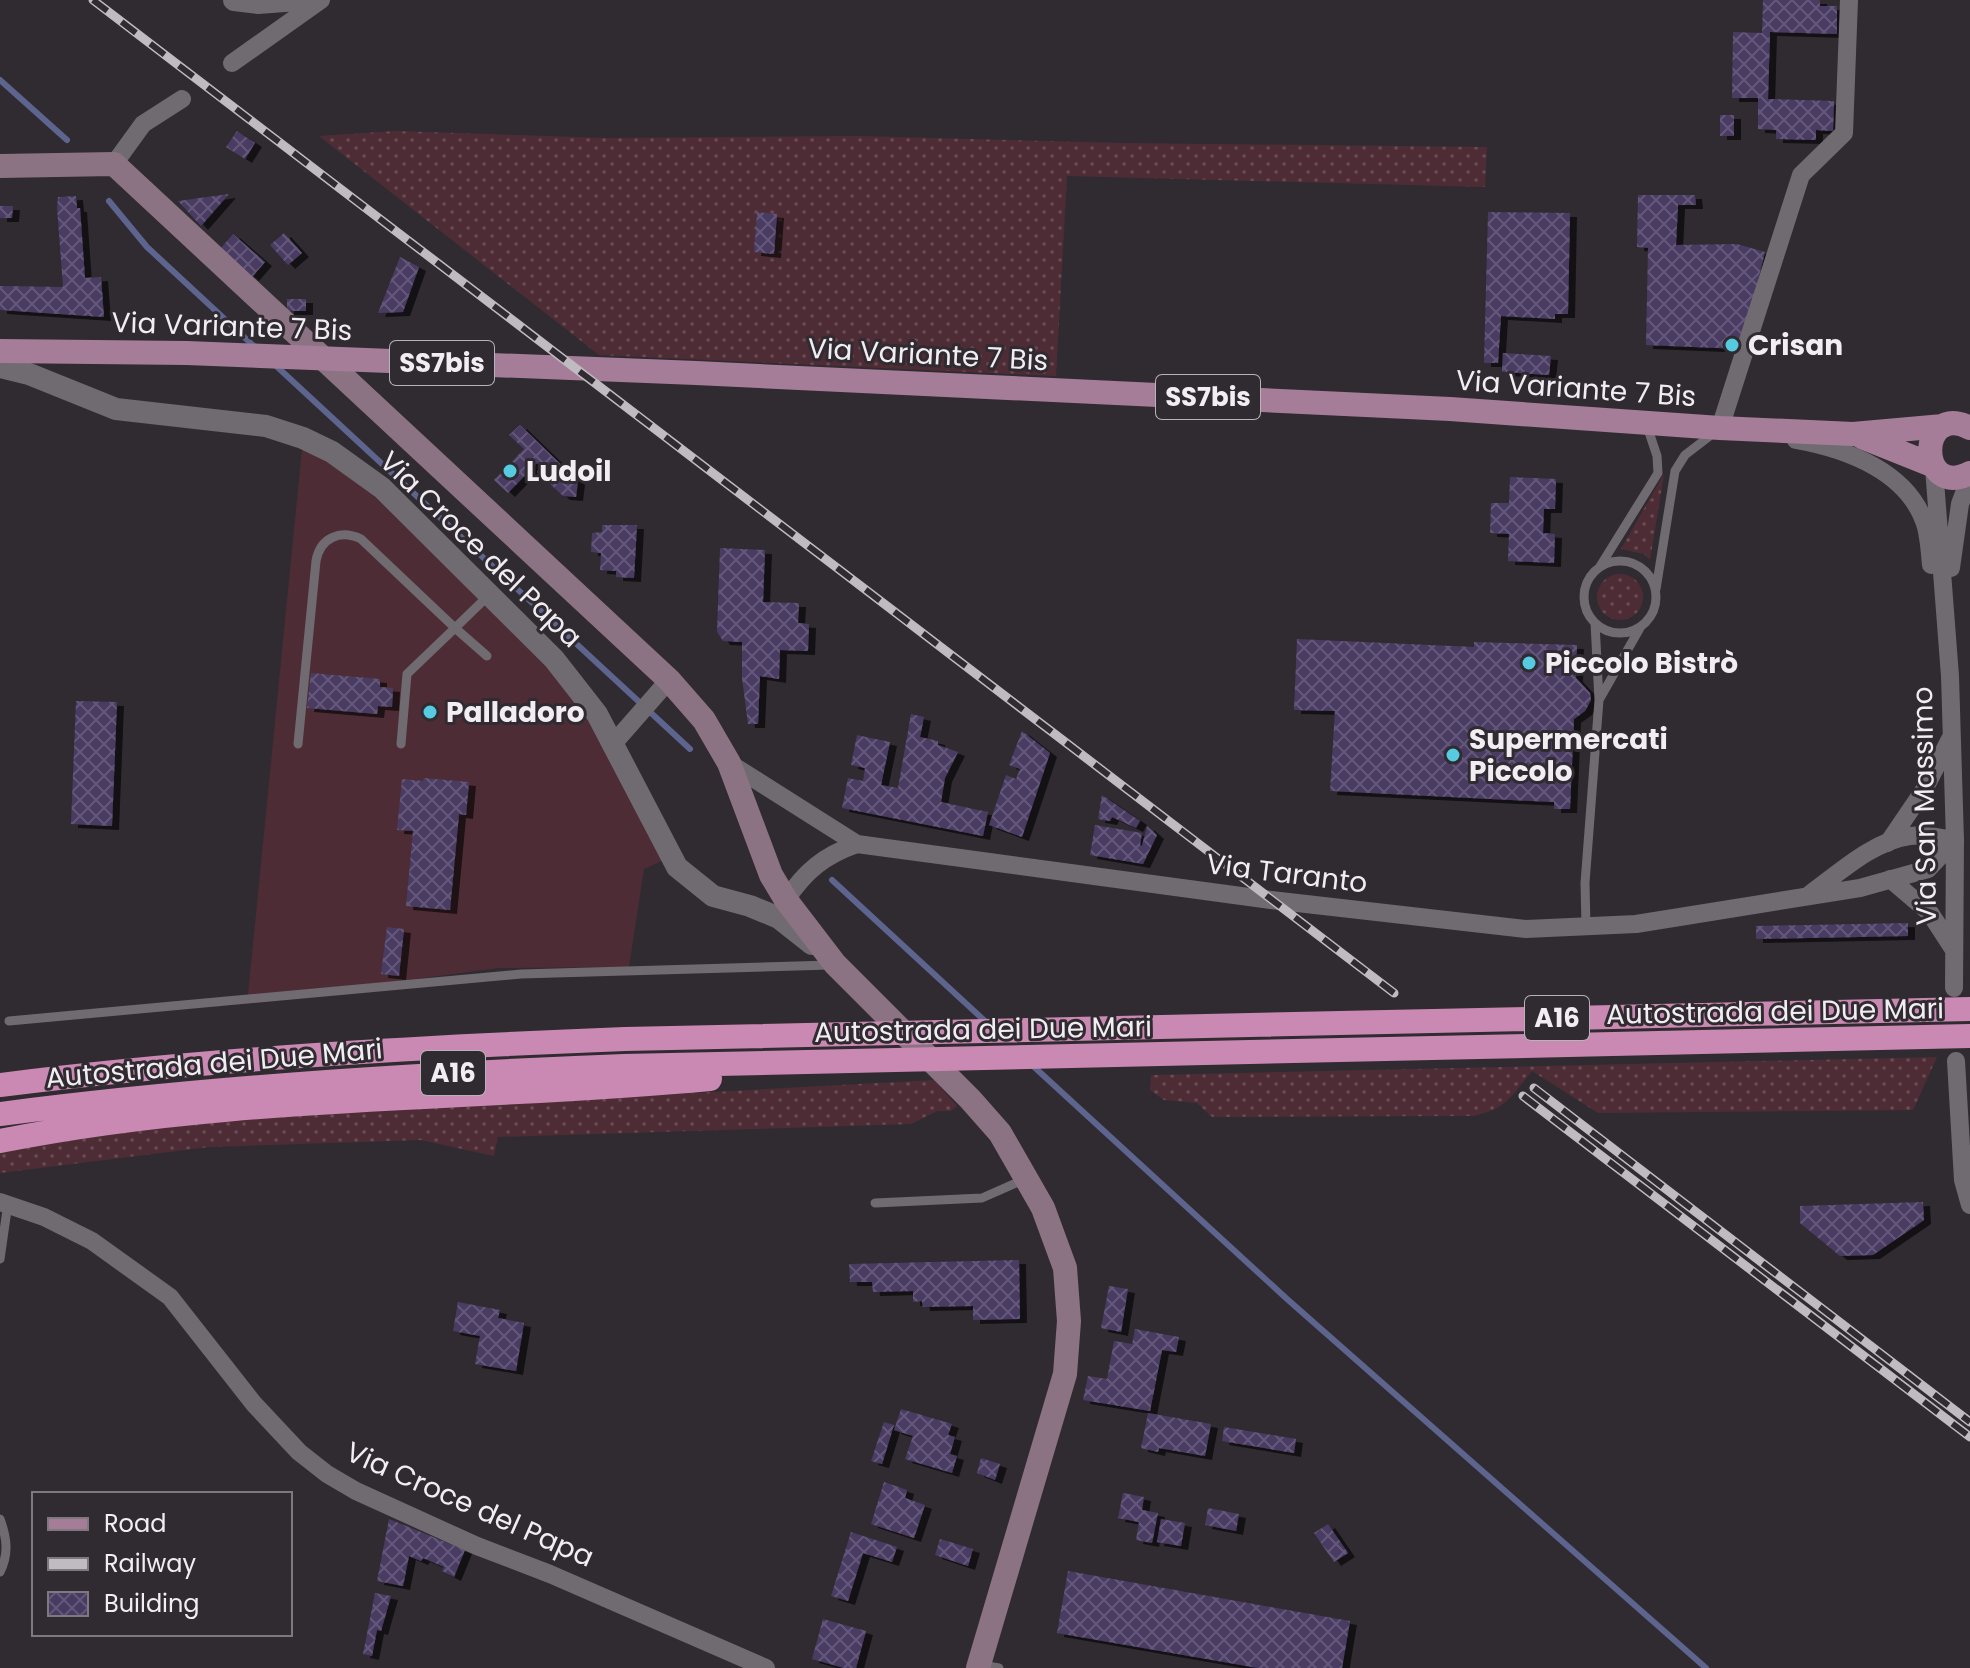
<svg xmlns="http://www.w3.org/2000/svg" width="1970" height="1668" viewBox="0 0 1970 1668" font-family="Poppins,sans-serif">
  <defs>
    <pattern id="grass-dots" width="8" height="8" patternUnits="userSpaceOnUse" patternTransform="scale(2)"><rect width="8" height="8" fill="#4e2c35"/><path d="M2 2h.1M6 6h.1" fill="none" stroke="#684b53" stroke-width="1.8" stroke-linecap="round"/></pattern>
    <pattern id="building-cross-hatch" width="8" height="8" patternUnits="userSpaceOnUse" patternTransform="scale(2)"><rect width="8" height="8" fill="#483b62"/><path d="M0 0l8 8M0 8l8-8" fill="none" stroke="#635879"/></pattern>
    <filter id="shadow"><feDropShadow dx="7" dy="4" stdDeviation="0" flood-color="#0009"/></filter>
  </defs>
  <rect width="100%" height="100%" fill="#302b31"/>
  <path fill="url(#grass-dots)" d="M395,131L606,138L858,136L1122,143L1487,147L1485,187L1067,176L1056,376L599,355L319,136Z
    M1664,474L1650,560L1644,554L1621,549Z
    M1597 597a23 23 0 1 1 46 0a23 23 0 1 1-46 0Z
    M1937,1057L1913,1110L1598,1113L1532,1071C1511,1096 1508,1108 1474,1116L1212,1117L1197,1103L1164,1100L1150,1090L1151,1075Z
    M934,1080L957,1106L951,1111H937L911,1124L498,1137L494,1156L421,1140L209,1147L0,1173V1151L124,1130L271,1116Z"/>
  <path fill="#4e2c35" d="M302,449L323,458L371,493L566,683L598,735L662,861L644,869L629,967L498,968L401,981L248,995Z"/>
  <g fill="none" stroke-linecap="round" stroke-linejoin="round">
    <path stroke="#5d648e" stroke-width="6" d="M0,80L67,140
      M109,201L147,247L256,348
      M273,363L690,749
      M832,880L986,1022
      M1032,1065L1287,1299L1706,1668"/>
  </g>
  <path fill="url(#building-cross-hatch)" filter="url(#shadow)" d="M1763,0H1820V6H1837V34L1770,32L1768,99L1834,101L1833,131L1816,130V140L1776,139V130L1758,129V98H1732L1733,32L1762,33Z
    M1720,115H1734V136H1720Z
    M237,131L255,143L245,159L226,147Z
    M229,194L201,226L178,201Z
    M1638,195H1695L1696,205H1678L1676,245L1737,244L1765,252L1741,349L1646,345L1648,248L1637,247Z
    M76,196L77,208H80L85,278L101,277L104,317L0,310V286L63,287L57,207L58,197Z
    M0,206H13L12,218H0Z
    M757,212L777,214L774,254L754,252Z
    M1488,212L1570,213L1568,314H1555V319L1501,316L1498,363H1484Z
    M284,233L302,253L288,265L270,245Z
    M233,234L265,262L252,277L220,249Z
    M400,257L419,267L403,312L378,313Z
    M287,299H306V311H287Z
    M1503,353L1551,356L1549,375L1502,372Z
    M520,425L578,481L576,497L563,496L537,472L541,467L537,463L508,493L494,480L524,449L509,435Z
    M1510,477L1556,479L1555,509H1544L1543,533L1555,534L1554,563L1508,561L1509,534L1490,533L1491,503H1509Z
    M602,525H637L634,578L616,577V571L600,570L601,553L591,552L592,533L602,532Z
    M720,548L765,550L763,602L799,603L798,623L809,624L808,651L780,650L779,679L760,676L758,724H748L742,678V642L723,641L717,632Z
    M1297,639L1474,647V642L1577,645L1576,678L1590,693L1591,700L1585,711L1574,719L1570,809H1554V802L1330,791L1335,711L1294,710Z
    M311,673L380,679V687L393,688L392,707L378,706L377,714L307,708Z
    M76,701L117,702L112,826L71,824Z
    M911,714L924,717L920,737L938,741V745L958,752L945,778L941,802L988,812L983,836L842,808L848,778L863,781L865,768L851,765L857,735L890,742L881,785L898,788Z
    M1022,731L1050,753L1022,837L989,825L1006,775L1016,779L1020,769L1009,765Z
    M424,778L469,782L466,815L459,814L450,910L406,906L413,831L397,830L402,779L423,781Z
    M1102,795L1140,821L1136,828L1112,817L1110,821L1098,819Z
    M1095,825L1142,833L1140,845L1142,846L1147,826L1157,835L1143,864L1090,855Z
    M1908,923V936L1756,939V926Z
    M387,927L404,929L399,976L381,974Z
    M1923,1202L1924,1220L1873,1255L1840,1256L1800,1223V1206Z
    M1019,1260L1020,1319L973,1320V1306L923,1307L922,1301L913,1302V1291L873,1292L872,1282H850L849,1264Z
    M1109,1286L1128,1289L1121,1332L1101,1328Z
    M458,1302L500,1310L498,1318L524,1323L516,1371L475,1364L480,1336L453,1331Z
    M1135,1329L1179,1337L1176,1352L1162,1350L1150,1411L1083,1400L1088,1376L1107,1379L1114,1341L1132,1344Z
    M901,1409L952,1424L948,1435L955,1437L950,1454L957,1456L952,1473L905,1459L913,1436L894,1430Z
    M1148,1413L1211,1424L1205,1456L1159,1448L1158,1452L1141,1448Z
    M884,1422L894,1425L882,1464L871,1461Z
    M1224,1427L1296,1439L1294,1453L1222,1441Z
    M981,1458L1000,1464L995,1480L977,1473Z
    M884,1482L907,1490L905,1498L925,1505L914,1538L871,1524Z
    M1123,1493L1144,1497L1142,1510L1158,1513L1152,1543L1136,1540L1139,1522L1118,1518Z
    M1208,1508L1239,1514L1236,1531L1205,1525Z
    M389,1519L465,1550L454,1577L442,1571L444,1567L423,1558L421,1561L409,1556L403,1586L377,1581Z
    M1161,1519L1185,1523L1181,1546L1157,1542Z
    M1328,1524L1348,1553L1334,1562L1314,1533Z
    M851,1532L897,1547L892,1562L863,1553L848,1601L831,1596Z
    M940,1539L973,1549L968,1566L935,1555Z
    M1068,1571L1350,1621L1342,1668H1258L1057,1633Z
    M375,1593L391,1596L381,1631L377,1630L372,1656L363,1654Z
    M823,1619L866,1631L856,1668H844L812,1659Z"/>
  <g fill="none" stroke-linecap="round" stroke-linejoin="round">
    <path stroke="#706a71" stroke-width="9" d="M1584 597a36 36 0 1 1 72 0a36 36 0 1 1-72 0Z
      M1599,568L1658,473L1657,456L1647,426
      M1656,589L1675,471L1685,455L1715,432
      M1595,623L1599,700L1640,628
      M298,744L316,561C320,538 340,529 361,539L455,628L489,595
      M401,744L407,674L455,628L487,656
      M1586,926L1585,883L1599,700
      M9,1021L521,974L831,965
      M875,1203L982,1198L1025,1179
      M0,1259L8,1203
      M0,1519C7,1538 9,1554 0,1572
      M982,1665L999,1668"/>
    <path stroke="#706a71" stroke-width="18" d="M232,63L321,0
      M114,164L143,124L182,99
      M1720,428L1801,175L1844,133L1849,0
      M1796,440C1847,449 1910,472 1926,527C1929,539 1930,553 1931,565
      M1934,468L1950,676L1955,840L1954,988
      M1951,568L1960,504L1970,477
      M613,744L669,680
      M729,763L857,844
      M1888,843L1924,790L1950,739
      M1890,879L1930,913L1954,950
      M1810,894C1839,873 1873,841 1910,836C1924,834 1940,838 1955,840
      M786,900C805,871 825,855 857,844L1271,900L1526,929L1636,924L1860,888L1928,869L1955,840
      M1956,1061L1963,1180L1970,1205
      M0,1202L44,1217L92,1241L170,1297L254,1404L299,1452L327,1474L356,1491L477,1546L550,1574L766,1668"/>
    <path stroke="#706a71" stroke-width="22" d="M234,0L258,3L298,0
      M0,367L29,374L116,409L266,426L303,438L332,452L382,488L554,659L597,714L677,867L713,896L750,906L779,918L812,944"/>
    <path stroke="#8b7384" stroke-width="24" d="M0,166L114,164L669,680L704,720L729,763L771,875L786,900L835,964L970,1099L1000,1133L1043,1208L1065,1268L1069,1321L1065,1374L978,1668"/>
    <path stroke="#a67d98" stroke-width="24" d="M0,351L187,353L696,373L1450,409L1720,428L1853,434L1943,426
      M1970,428C1917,401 1917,500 1970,473
      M1862,437L1932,465"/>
    <path stroke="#ca89b2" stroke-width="24" d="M0,1085C208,1059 416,1047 625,1039L1970,1009
      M0,1114C207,1087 415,1074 624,1066L1970,1036
      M0,1141C234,1094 474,1101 710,1079"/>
    <defs>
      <path id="rail" d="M93,0L1394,993
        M1534,1088L1970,1422
        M1523,1096L1970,1437"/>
    </defs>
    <use href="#rail" stroke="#bfbbc0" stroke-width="9"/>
    <use href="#rail" stroke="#302b31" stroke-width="6" stroke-dasharray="18" stroke-linecap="butt"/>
  </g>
  <g fill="#55cae0" stroke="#302b31" stroke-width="3">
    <circle cx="1732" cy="345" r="8"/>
    <circle cx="510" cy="471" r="8"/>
    <circle cx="1529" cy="663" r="8"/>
    <circle cx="430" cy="712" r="8"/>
    <circle cx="1453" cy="755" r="8"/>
  </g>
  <g text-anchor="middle" stroke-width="6" stroke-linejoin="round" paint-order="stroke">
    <g fill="#302b31" stroke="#b7b3b8" stroke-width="2">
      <rect x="390" y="341" width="104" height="44" rx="6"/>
      <rect x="1156" y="375" width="104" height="44" rx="6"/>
      <rect x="1525" y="996" width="64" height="44" rx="6"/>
      <rect x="421" y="1051" width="64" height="44" rx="6"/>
    </g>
    <g font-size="26" font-weight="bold" fill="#f1edf2">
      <text x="442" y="372">SS7bis</text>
      <text x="1208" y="406">SS7bis</text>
      <text x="1557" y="1027">A16</text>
      <text x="453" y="1082">A16</text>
    </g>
    <g font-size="28" fill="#f1edf2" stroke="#302b31">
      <text transform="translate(232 326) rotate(2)" y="10">Via Variante 7 Bis</text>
      <text transform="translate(928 354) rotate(3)" y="10">Via Variante 7 Bis</text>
      <text transform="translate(1576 388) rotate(4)" y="10">Via Variante 7 Bis</text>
      <text transform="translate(481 549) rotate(44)" y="10">Via Croce del Papa</text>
      <text transform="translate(1924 806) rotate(-91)" y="10">Via San Massimo</text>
      <text transform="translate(1287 873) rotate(7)" y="10">Via Taranto</text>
      <text transform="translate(1775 1011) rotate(-1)" y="10">Autostrada dei Due Mari</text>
      <text transform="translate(983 1029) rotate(-1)" y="10">Autostrada dei Due Mari</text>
      <text transform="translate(214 1063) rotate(-5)" y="10">Autostrada dei Due Mari</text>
      <text transform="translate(470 1504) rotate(24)" y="10">Via Croce del Papa</text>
    </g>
    <g font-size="28" font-weight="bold" fill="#f1edf2" stroke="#302b31" text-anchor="start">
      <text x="1748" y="355">Crisan</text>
      <text x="526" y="481">Ludoil</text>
      <text x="1545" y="673">Piccolo Bistrò</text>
      <text x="446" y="722">Palladoro</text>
      <text x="1469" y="749">Supermercati<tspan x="1469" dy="32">Piccolo</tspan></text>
    </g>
  </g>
  <rect x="32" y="1492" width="260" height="144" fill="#302b31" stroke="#7d797e" stroke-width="2"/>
  <rect x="48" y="1518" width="40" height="12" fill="#a67d98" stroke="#7d797e" stroke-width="2"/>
  <text x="104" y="1532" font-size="24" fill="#f1edf2">Road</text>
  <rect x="48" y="1558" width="40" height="12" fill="#bfbbc0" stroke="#7d797e" stroke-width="2"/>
  <text x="104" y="1572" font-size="24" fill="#f1edf2">Railway</text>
  <rect x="48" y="1592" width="40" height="24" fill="url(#building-cross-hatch)" stroke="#7d797e" stroke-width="2"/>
  <text x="104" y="1612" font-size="24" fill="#f1edf2">Building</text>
</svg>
